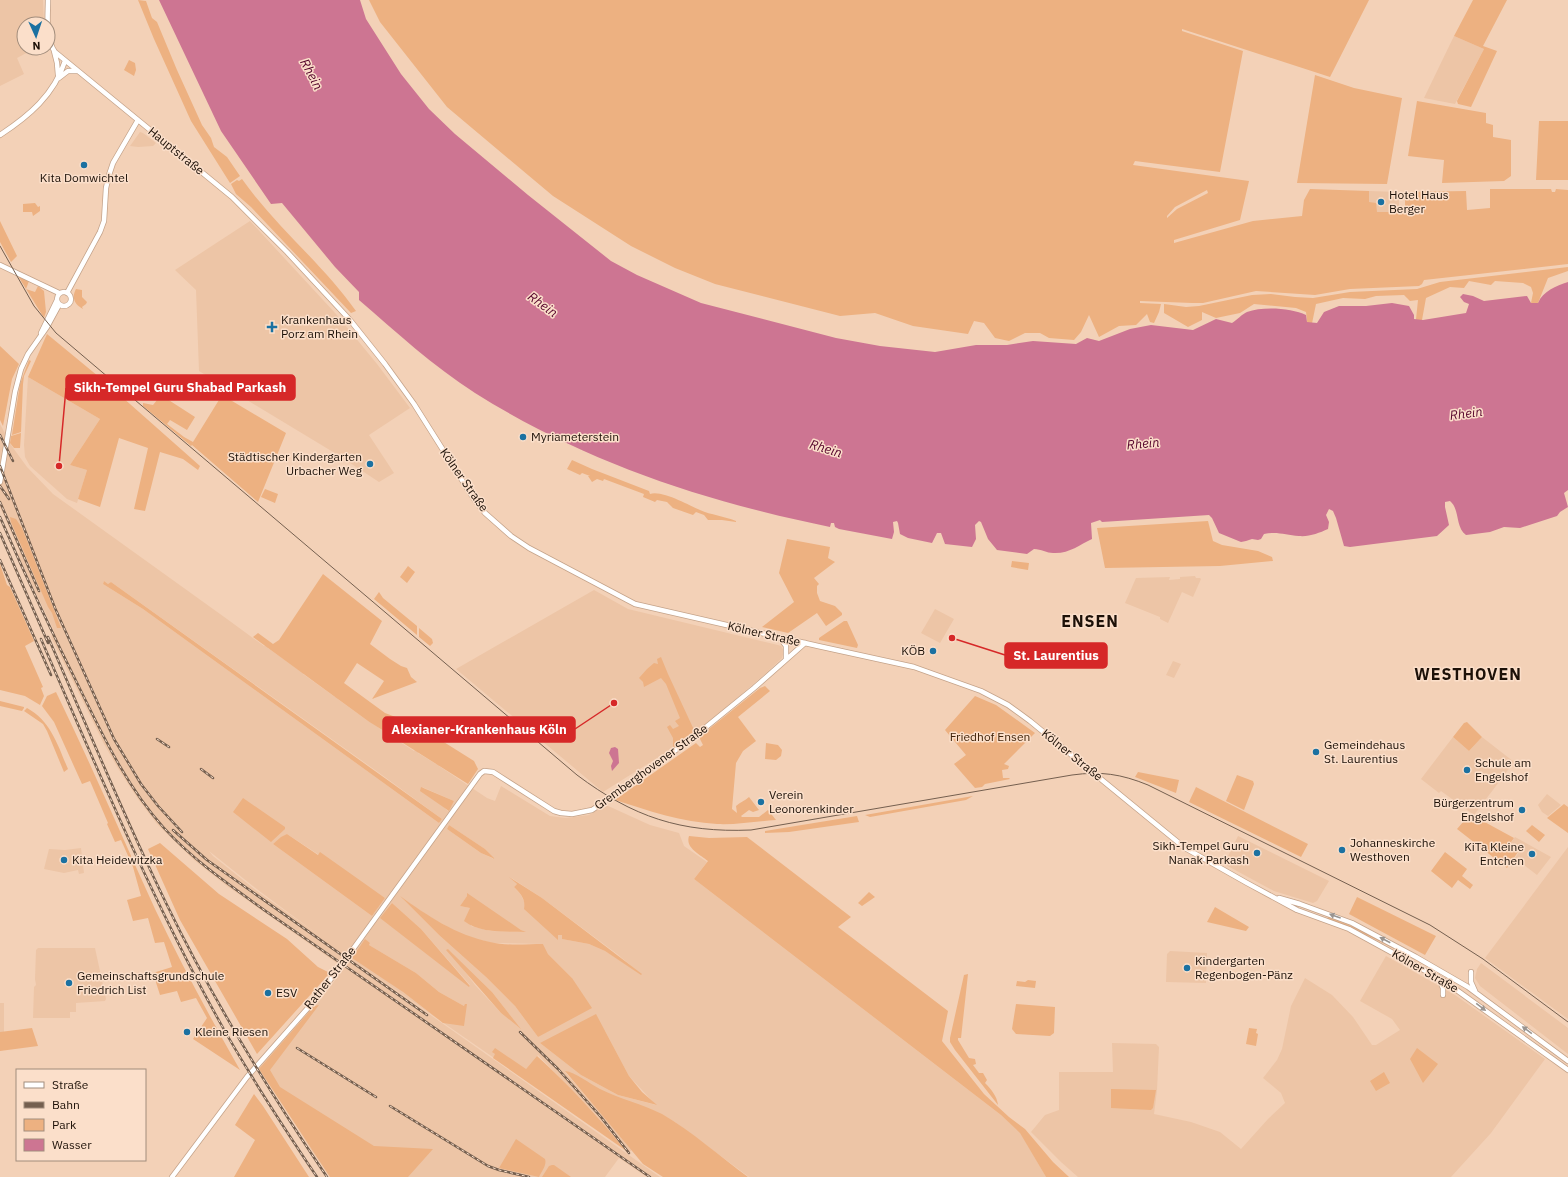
<svg xmlns="http://www.w3.org/2000/svg" width="1568" height="1177" viewBox="0 0 1568 1177" font-family="'IBM Plex Sans',sans-serif">
  <rect width="100%" height="100%" fill="#f3d1b7"/>
  <path fill="#edc5a6" fill-rule="evenodd" d="M0,0H43L44,24H24V48H47L48,50L30,51L17,58L24,74L0,86Z
    M1454,36L1484,49L1455,104L1424,98Z
    M140,132L143,133L156,143L153,146L138,147L130,146Z
    M1369,191L1399,192V212H1376L1369,203Z
    M250,221L336,314L377,364L410,408L369,435L394,473L379,482L338,455L199,371L196,290L175,270Z
    M28,377L100,419L70,465L87,470L77,503L67,499L30,466L25,457L24,445Z
    M0,424L11,445L27,467L53,494L227,619L264,646L266,645L269,647L268,648L300,671L301,670L304,673L303,674L335,697L336,696L339,700L368,721L372,722V723L393,738L394,737L397,739V740L414,751L415,750L418,752V753L436,764L437,763L440,765L439,766L487,798L495,801L501,786L550,816L566,818L589,815L606,805L650,825L679,833L684,846L707,862L694,879L1001,1115L1020,1132L1046,1177H749L675,1122L655,1111L606,1095L565,1072L632,1150L627,1153L597,1116L538,1055L520,1076L347,956L660,1177H647L619,1158L605,1177H330L310,1148L264,1071L258,1068L322,998L344,968L227,886L194,860L157,824L138,799L119,770L104,744L51,637L54,631L18,555L20,552L0,507ZM104,581L108,584L111,582L382,775L442,819L439,823L143,609L103,584ZM422,787L454,801L449,810L448,811ZM449,825L485,849L494,859L481,853L447,829ZM287,834L385,898L372,916L273,844ZM209,851L258,890L320,936L257,891L213,856ZM510,877L542,898L617,954L641,974L605,951L589,944L562,939V935H558V939L525,904L521,895L514,887L517,884ZM467,896L521,930L525,932L490,931L471,926L470,908L460,906ZM402,898L430,917L462,935L492,943L543,944L548,954L572,978L538,1037L515,1006L486,977L439,935ZM392,903L421,929L470,985V987L381,918ZM365,940L370,943L369,945L416,973L439,992L464,1006L443,1023L403,992ZM448,949L492,992L520,1028L501,1013L475,985ZM605,1031L629,1076L656,1105L618,1095L581,1075L540,1043Z
    M1195,576L1196,578H1200L1201,579L1193,597L1182,592L1168,623L1160,619V617L1125,603L1136,578L1170,577L1169,580L1180,579V577Z
    M594,590L628,609L778,645L781,646L784,651L782,658L765,674L697,733L603,792L456,669Z
    M935,609L954,619L940,643L921,633Z
    M1173,661L1181,664L1174,678L1166,675Z
    M1453,737L1469,751L1482,737L1514,762L1474,815L1441,791L1439,793L1421,779Z
    M1547,794L1561,805L1548,816L1542,812L1538,805Z
    M1238,836L1329,881L1317,901L1313,903L1274,891L1224,864Z
    M1515,837L1551,857L1537,875L1515,858L1519,852L1510,844Z
    M1568,847V1019L1485,958Z
    M81,848L84,873L79,874L78,870L64,873L44,869L49,849L65,850Z
    M38,948H95L106,999L105,1001L76,1003V1012H70V1018H33L34,987L36,985L35,979L36,950Z
    M1170,951L1207,953L1206,983L1166,982L1167,954Z
    M1386,956L1455,995L1545,1059L1491,1133L1451,1177H1078L1061,1162L1031,1132L1045,1115L1059,1110V1072H1113L1112,1043L1156,1044L1159,1047L1157,1090L1154,1114L1191,1122L1220,1132L1241,1149L1268,1119L1285,1103L1281,1093L1263,1078L1277,1060L1282,1049L1291,1006L1305,978L1332,995L1353,1017L1372,1045H1376L1400,1030L1392,1019L1360,1001Z
    M1481,963L1568,1028V1054L1480,986L1475,978L1477,969Z
    M0,1003H4V1032H0Z"/>
  <path fill="#edb181" fill-rule="evenodd" d="M138,0L146,1L152,18L157,22L177,70L202,125L211,138L214,147L227,157L240,176L230,183L191,121L154,39Z
    M369,0H1369L1330,77L1182,29V31L1243,51L1220,172L1135,161L1133,165L1249,181L1240,220L1174,240V243L1253,221L1302,216L1304,200L1310,189L1369,191V202L1376,203L1377,212H1405V192L1466,191L1467,210L1490,208V189H1551L1552,192H1555L1556,189L1568,190V264L1424,280L1422,284L1419,286L1350,289L1315,295L1256,291L1203,303H1192L1140,301V303L1161,304L1159,312L1154,323L1150,322L1147,314L1136,325L1119,326L1099,337L1089,315L1081,332L1074,340L1049,338L1040,333H1025L1009,341L995,338L984,323L974,321L968,334L913,326L875,313L840,316L715,284L675,268L631,246L553,196L447,107L380,22ZM1207,190L1208,193L1177,209L1167,218V216L1175,207Z
    M1473,0H1507L1483,46L1497,51L1471,107L1458,104L1457,101L1484,49L1454,36Z
    M129,60L135,63L136,70L134,76L124,70Z
    M1315,75L1354,88L1402,98L1387,184L1297,183Z
    M1417,101L1486,113V123L1493,125V137L1511,140V176L1504,181L1442,183L1444,160L1408,156Z
    M1539,121H1568V180H1536Z
    M242,179C276,227 322,263 356,311L351,313L251,207L236,194L231,184L237,180L239,181Z
    M35,203L38,207L40,206V211L33,216L32,212H23V204Z
    M0,221L17,256L11,262L0,242Z
    M1568,267V271L1548,278L1538,303L1535,320L1531,303L1533,293L1531,287L1523,283L1495,281L1491,285L1469,281L1464,288L1450,287L1426,298L1422,320L1415,329L1418,300L1410,301L1404,295L1376,296L1365,299L1343,298L1316,304L1309,338L1306,312L1296,308L1254,304L1240,313L1216,318L1202,312V320L1188,327L1164,313V304L1186,307L1199,306L1252,295L1271,294L1295,297L1313,298L1350,292L1417,289L1440,282Z
    M18,276L29,281L26,289L35,292L38,286L44,291L46,312L44,318Z
    M76,289L82,290V297L87,302L86,304L82,307L83,309C75,305 71,298 76,289Z
    M47,334L104,381L200,466L198,470L183,459L160,452L145,511L134,509L148,448L119,438L100,507L78,499L87,470L70,465L100,419L28,377Z
    M0,346L19,364L12,379L3,426L0,420Z
    M29,360L31,361L24,376L23,384L21,432L12,435L20,384Z
    M169,385V388L164,397L195,417L187,430L170,420L167,424L184,437L193,442L222,395L286,433L258,502L192,445L191,446L143,406V403L153,405C159,398 162,391 169,385Z
    M21,433L20,448H14L10,443L11,436Z
    M572,460L592,469L649,491L650,494C662,490 688,505 700,510C711,515 724,516 736,521V522L722,520H708L704,515L696,512L693,515L673,508L667,502L657,500L655,502L643,497L644,494L604,479L603,481L597,479L592,482L588,476H590L582,473L580,475L567,469Z
    M265,489L278,494L275,503L261,497Z
    M10,517L16,519L22,528L61,628H57L52,613L48,607L11,522Z
    M1208,521L1213,541L1222,545L1258,551L1272,557L1273,561L1220,566L1105,568L1097,528Z
    M787,539L830,547L828,558L835,562L814,578L819,584L817,586V593L820,601L835,606L842,613V615L826,626L817,613L788,633L762,627L794,602L779,573Z
    M1012,561L1029,563L1028,570L1011,567Z
    M0,564L7,585L10,587L34,641L25,646L43,687L41,688L44,696L40,705L25,696L0,690Z
    M408,566L415,572L407,583L400,577Z
    M323,574L382,621L370,644L390,659L401,666L407,668L411,677L417,682L372,699L384,681L357,663L344,683L385,713L422,727L427,734L439,739L474,761L478,769L468,784L368,721L253,637L258,633L273,644L279,640Z
    M104,581L108,584L111,582L442,819L439,823L143,609L103,584Z
    M379,592L383,598L417,626V635L374,599Z
    M844,621H847L858,645L857,648L819,640V638Z
    M419,628L432,639L433,643L430,646L419,637Z
    M661,657L668,674L695,732L673,748V738L667,727L670,725L673,729L679,726L675,721L680,718L666,684L661,678L644,687L643,682L639,678L647,669L654,663L658,664L657,659Z
    M765,686L770,691L738,717L756,741L743,751L736,763L732,809L737,813L736,806C740,802 745,801 749,797L759,810L753,812L749,810L741,816L742,817H759L768,810L776,820C757,821 736,825 717,824C682,822 649,811 615,800L696,743L700,747L703,745L699,737L760,688Z
    M56,692C91,764 122,837 155,909C181,964 210,1017 240,1070L193,1039L207,1018L196,998L181,1002L177,991L160,995L153,973L172,967L164,942L155,943L148,918L133,921L127,900L141,896L133,867L121,840L115,842L107,824L108,823L90,781L82,784L54,722L42,706L47,696Z
    M975,696L996,705L1035,733L1004,764L1009,766L1008,769L1002,770L1003,778H1009L1010,779L985,784L982,787L975,788L954,764L966,755L945,730Z
    M0,701L24,707V708L22,711L0,706Z
    M27,708C51,721 58,746 68,769L64,772L47,731L43,724L24,711Z
    M1467,722L1482,737L1469,751L1453,737L1464,723Z
    M766,743L778,745L782,750L781,756L776,760L765,759Z
    M1138,772L1179,780L1176,793L1135,777Z
    M1237,775L1253,781L1254,784L1244,810L1226,801Z
    M421,787L454,801L449,811L420,791Z
    M1196,787L1308,844L1301,857L1189,802Z
    M973,796L966,800L870,817L865,815Z
    M243,798L285,827V829L271,842L233,812Z
    M1564,804L1568,807V833L1547,818Z
    M1470,814L1514,838L1509,845L1518,852L1507,868L1457,829Z
    M857,816L859,822L789,832L765,833V831Z
    M449,825L485,849L495,859L481,853L447,829Z
    M1532,825L1545,835L1539,842L1526,831Z
    M287,834L318,855L320,852L385,898L372,916L273,844L281,837Z
    M689,836L709,838L747,837L851,917L838,927L948,1011L942,1041L984,1094L1009,1117L1025,1129L1053,1162L1069,1177H1046L1020,1133L1001,1115L694,879L708,861C700,854 685,848 689,836Z
    M160,843L219,894L287,939L318,967L330,973L257,1054L180,920L148,849Z
    M1445,852L1467,869L1462,876L1473,885L1470,889L1458,880L1452,888L1431,871Z
    M509,877L542,898L642,974L641,975L605,951L589,944L562,939V935H558V940L524,909C526,899 520,893 514,887L517,884Z
    M869,892L875,897L862,906L858,903Z
    M467,893L521,930L526,932C506,931 481,934 464,921L470,908L460,906L467,896Z
    M400,896C428,916 456,935 490,942C506,946 527,944 543,944L548,954L572,978L592,1008L538,1037L515,1006L486,977L439,935Z
    M1357,897L1436,936L1425,955L1349,914Z
    M392,903L421,929L470,986L469,987L380,918Z
    M1215,907L1249,927L1246,931L1207,922Z
    M1328,917L1357,928L1448,978C1409,956 1369,934 1327,919Z
    M365,939L370,943L369,945L416,973L439,992L464,1006L465,1004H467L464,1026L443,1023L403,992L352,958Z
    M448,949L492,992L521,1029L501,1013L446,950Z
    M968,974L961,1038H958V1040L969,1058L975,1059L976,1064L973,1065L979,1073H983L987,1080L985,1083C991,1089 997,1096 998,1105L955,1050L950,1042V1038L964,975Z
    M1028,980L1036,981L1035,988L1016,986L1017,981L1025,982Z
    M1016,1004L1055,1007L1054,1033L1050,1036L1016,1034L1012,1029Z
    M319,1005L270,1070L280,1087L374,1146L433,1149L408,1177H330L259,1069L314,1006Z
    M596,1014L629,1076L642,1092L657,1105L618,1095L581,1075L540,1043Z
    M32,1028L38,1046L0,1051V1032Z
    M1249,1028L1257,1029L1256,1033L1258,1034L1256,1046L1246,1044Z
    M495,1048L526,1069L537,1056C569,1085 598,1116 625,1150L493,1058L495,1054L492,1052Z
    M1417,1048L1438,1064L1423,1083L1410,1059Z
    M565,1071C575,1072 590,1084 600,1089C620,1099 642,1104 662,1114C693,1132 719,1156 748,1177H663L643,1164Z
    M1384,1072L1390,1083L1376,1091L1370,1081Z
    M1111,1089L1156,1090L1153,1108L1151,1110L1111,1108Z
    M254,1094L263,1106L309,1177H234L255,1140L235,1125Z
    M516,1139L545,1159C547,1165 542,1171 539,1177L499,1168Z
    M552,1165H554L571,1177H542L549,1166Z"/>
  <path fill="#cd7592" d="M159,0H360L366,19L401,74L429,109L455,134L528,195L611,261L637,275L701,303L836,338L880,346L935,352L976,345H1007L1033,341L1076,344L1087,338L1099,341L1130,329L1151,325L1193,330L1216,319L1232,323C1237,320 1242,314 1247,312C1263,306 1292,308 1306,315L1307,322L1317,323L1324,312L1339,306H1366L1392,303L1409,306L1414,315V319L1423,320L1466,313L1469,304L1464,302L1460,297L1463,294L1473,296L1484,301L1527,296L1531,303H1538C1543,291 1556,286 1568,282V490L1564,493L1568,507L1560,512L1557,516L1520,528L1504,527L1490,532L1466,535C1455,527 1460,509 1450,501L1445,502V507L1449,525L1437,536L1350,547L1344,546L1336,518L1333,511L1329,509L1326,515L1329,522L1328,529C1319,533 1309,537 1299,536C1286,535 1277,531 1264,534L1261,539L1258,540L1252,539L1246,541L1241,542L1219,533L1212,518L1209,515L1102,522L1100,520L1091,523L1092,539C1079,545 1069,554 1053,553C1047,553 1041,549 1034,549L1027,554L997,550L988,539L981,522L979,521L975,525L976,539L972,547L945,544L941,533H937L932,543L908,538L900,534L898,523L897,521L893,522L894,532L892,539L839,529L835,527L834,523H831L830,527C703,501 585,462 475,393C433,366 396,332 359,300V292L335,267L282,203L271,204L221,131Z
    M615,747L618,749L619,763L612,771L611,766L613,761L609,753L611,748Z"/>
  <g fill="none" stroke-linecap="round" stroke-linejoin="round">
    <defs>
      <path id="secondary" d="M48,0C48,16 45,38 55,52L232,197L287,252L350,320L385,364L414,404L474,499L485,513L511,536L529,548L635,604L818,646L914,667L981,691L1008,705L1030,721L1185,848L1247,883L1297,910L1349,929L1444,981L1568,1070
        M54,51L57,63L58,75
        M59,78L68,71H77
        M0,135C29,116 54,95 65,61
        M0,265L59,293
        M57 299a7 7 0 1 1 14 0a7 7 0 1 1-14 0Z
        M67,293L100,232L104,221L106,188L109,175L113,163L138,120
        M41,333L57,300
        M0,482L15,392L21,369L28,354L47,327L59,305
        M780,638L786,646V659
        M1279,898L1300,904L1352,923L1416,957L1468,987L1568,1061
        M1471,972V982L1475,991
        M1438,977L1443,988V995
        M172,1177L247,1077L315,1000L340,967L480,774L484,771L493,772L554,811L561,813L572,814L592,810L610,798L695,736L754,688L805,643"/>
    </defs>
    <use href="#secondary" stroke="#c4a38a" stroke-width="6"/>
    <use href="#secondary" stroke="#fff" stroke-width="4.5"/>
    <path stroke="#745f4f" stroke-width="1" d="M0,246L34,306L56,333L577,775C633,817 681,833 751,830L1072,775C1101,771 1121,774 1148,785L1430,925L1483,959L1568,1022"/>
    <defs>
      <path id="rail" d="M0,435L13,461
        M0,466L55,608L114,739L141,784L158,806L182,832
        M0,486L9,499
        M0,502L39,591
        M0,517C26,577 53,635 82,693C105,740 128,788 164,828C194,861 231,886 267,912L650,1177
        M0,533L48,643
        M0,560L51,675
        M48,637C87,726 124,817 167,905C213,1000 268,1090 327,1177
        M41,639C96,766 150,895 217,1017C247,1072 282,1125 317,1177
        M157,739L169,747
        M201,769L213,778
        M173,830L207,860L427,1015
        M520,1032L558,1069L601,1117L629,1153
        M297,1048L376,1097
        M390,1106L488,1166L499,1170L529,1177"/>
    </defs>
    <use href="#rail" stroke="#745f4f" stroke-width="2.5"/>
    <use href="#rail" stroke="#fbdfca" stroke-width="1" stroke-dasharray="3" stroke-linecap="butt"/>
  </g>
  <defs><path id="oneway-solid" d="M-6-.8H1V-3.2L6.5 0L1 3.2V.8H-6Z"/></defs>
  <g fill="#999490">
    <use href="#oneway-solid" transform="translate(1335 916) rotate(-160)"/>
    <use href="#oneway-solid" transform="translate(1385 940) rotate(-152)"/>
    <use href="#oneway-solid" transform="translate(1481 1007) rotate(37)"/>
    <use href="#oneway-solid" transform="translate(1527 1030) rotate(-144)"/>
  </g>
  <g fill="#1b71a1" stroke="#fbdfca" stroke-width="1.5">
    <circle cx="84" cy="165" r="4"/>
    <circle cx="1381" cy="202" r="4"/>
    <path d="M270 321h4v4h4v4h-4v4h-4v-4h-4v-4h4z"/>
    <circle cx="523" cy="437" r="4"/>
    <circle cx="370" cy="464" r="4"/>
    <circle cx="933" cy="651" r="4"/>
    <circle cx="1316" cy="752" r="4"/>
    <circle cx="1467" cy="770" r="4"/>
    <circle cx="761" cy="802" r="4"/>
    <circle cx="1522" cy="810" r="4"/>
    <circle cx="1342" cy="850" r="4"/>
    <circle cx="1257" cy="853" r="4"/>
    <circle cx="1532" cy="854" r="4"/>
    <circle cx="64" cy="860" r="4"/>
    <circle cx="1187" cy="968" r="4"/>
    <circle cx="69" cy="983" r="4"/>
    <circle cx="268" cy="993" r="4"/>
    <circle cx="187" cy="1032" r="4"/>
  </g>
  <g text-anchor="middle" stroke-width="3" stroke-linejoin="round" paint-order="stroke">
    <g font-size="12" fill="#1d1108" stroke="#fbdfca">
      <text transform="translate(176 151) rotate(39)" y="4">Hauptstraße</text>
      <text transform="translate(464 480) rotate(55)" y="4">Kölner Straße</text>
      <text transform="translate(764 634) rotate(13)" y="4">Kölner Straße</text>
      <text transform="translate(1072 755) rotate(39)" y="4">Kölner Straße</text>
      <text transform="translate(651 767) rotate(-36)" y="4">Gremberghovener Straße</text>
      <text transform="translate(1425 971) rotate(30)" y="4">Kölner Straße</text>
      <text transform="translate(330 978) rotate(-52)" y="4">Rather Straße</text>
    </g>
    <g font-size="12" fill="#1d1108" stroke="#fbdfca" text-anchor="start">
      <text x="84" y="182" text-anchor="middle">Kita Domwichtel</text>
      <text x="1389" y="199">Hotel Haus<tspan x="1389" dy="14">Berger</tspan></text>
      <text x="281" y="324">Krankenhaus<tspan x="281" dy="14">Porz am Rhein</tspan></text>
      <text x="531" y="441">Myriameterstein</text>
      <text x="362" y="461" text-anchor="end">Städtischer Kindergarten<tspan x="362" dy="14">Urbacher Weg</tspan></text>
      <text x="925" y="655" text-anchor="end">KÖB</text>
      <text x="1324" y="749">Gemeindehaus<tspan x="1324" dy="14">St. Laurentius</tspan></text>
      <text x="1475" y="767">Schule am<tspan x="1475" dy="14">Engelshof</tspan></text>
      <text x="769" y="799">Verein<tspan x="769" dy="14">Leonorenkinder</tspan></text>
      <text x="1514" y="807" text-anchor="end">Bürgerzentrum<tspan x="1514" dy="14">Engelshof</tspan></text>
      <text x="1350" y="847">Johanneskirche<tspan x="1350" dy="14">Westhoven</tspan></text>
      <text x="1249" y="850" text-anchor="end">Sikh-Tempel Guru<tspan x="1249" dy="14">Nanak Parkash</tspan></text>
      <text x="1524" y="851" text-anchor="end">KiTa Kleine<tspan x="1524" dy="14">Entchen</tspan></text>
      <text x="72" y="864">Kita Heidewitzka</text>
      <text x="1195" y="965">Kindergarten<tspan x="1195" dy="14">Regenbogen-Pänz</tspan></text>
      <text x="77" y="980">Gemeinschaftsgrundschule<tspan x="77" dy="14">Friedrich List</tspan></text>
      <text x="276" y="997">ESV</text>
      <text x="195" y="1036">Kleine Riesen</text>
    </g>
    <g font-size="12" fill="#41240a" stroke="#fbdfca">
      <text x="990" y="741">Friedhof Ensen</text>
    </g>
    <g font-size="13" font-style="italic" fill="#55032b" stroke="#fbdfca">
      <text transform="translate(312 74) rotate(62)" y="5">Rhein</text>
      <text transform="translate(543 304) rotate(36)" y="5">Rhein</text>
      <text transform="translate(1466 413) rotate(-7)" y="5">Rhein</text>
      <text transform="translate(1143 443) rotate(-5)" y="5">Rhein</text>
      <text transform="translate(826 448) rotate(17)" y="5">Rhein</text>
    </g>
    <g font-size="16" font-weight="bold" letter-spacing="1" fill="#1d1108" stroke="#fbdfca">
      <text x="1090" y="627">ENSEN</text>
      <text x="1468" y="680">WESTHOVEN</text>
    </g>
  </g>
  <path fill="none" stroke="#d62828" stroke-width="1.5" d="M59 466L66 388M952 638L1005 655M614 703L575 729"/>
  <g fill="#d62828" stroke="#fbdfca" stroke-width="1.5">
    <circle cx="59" cy="466" r="4"/>
    <circle cx="952" cy="638" r="4"/>
    <circle cx="614" cy="703" r="4"/>
  </g>
  <g fill="#d62828" stroke="#d62828" stroke-width="1.5">
    <rect x="66" y="375" width="229" height="25" rx="4"/>
    <rect x="1005" y="643" width="102" height="25" rx="4"/>
    <rect x="383" y="717" width="192" height="25" rx="4"/>
  </g>
  <g font-size="13" text-anchor="middle" font-weight="bold" fill="#fff">
    <text x="180" y="392">Sikh-Tempel Guru Shabad Parkash</text>
    <text x="1056" y="660">St. Laurentius</text>
    <text x="479" y="734">Alexianer-Krankenhaus Köln</text>
  </g>
  <rect x="16" y="1069" width="130" height="92" fill="#fbdfca" stroke="#a28d7c"/>
  <rect x="24" y="1082" width="20" height="6" fill="#ffffff" stroke="#a28d7c"/>
  <text x="52" y="1089" font-size="12" fill="#1d1108">Straße</text>
  <rect x="24" y="1102" width="20" height="6" fill="#745f4f" stroke="#a28d7c"/>
  <text x="52" y="1109" font-size="12" fill="#1d1108">Bahn</text>
  <rect x="24" y="1119" width="20" height="12" fill="#edb181" stroke="#a28d7c"/>
  <text x="52" y="1129" font-size="12" fill="#1d1108">Park</text>
  <rect x="24" y="1139" width="20" height="12" fill="#cd7592" stroke="#a28d7c"/>
  <text x="52" y="1149" font-size="12" fill="#1d1108">Wasser</text>
  <g transform="translate(36 36) rotate(177)"><circle r="19" fill="#fbdfca" stroke="#a28d7c"/>
  <path d="M0-3L7 15L0 10L-7 15Z" fill="#1b71a1"/>
  <text y="-6" font-size="11" font-weight="bold" text-anchor="middle" fill="#1d1108">N</text>
  </g>
</svg>
